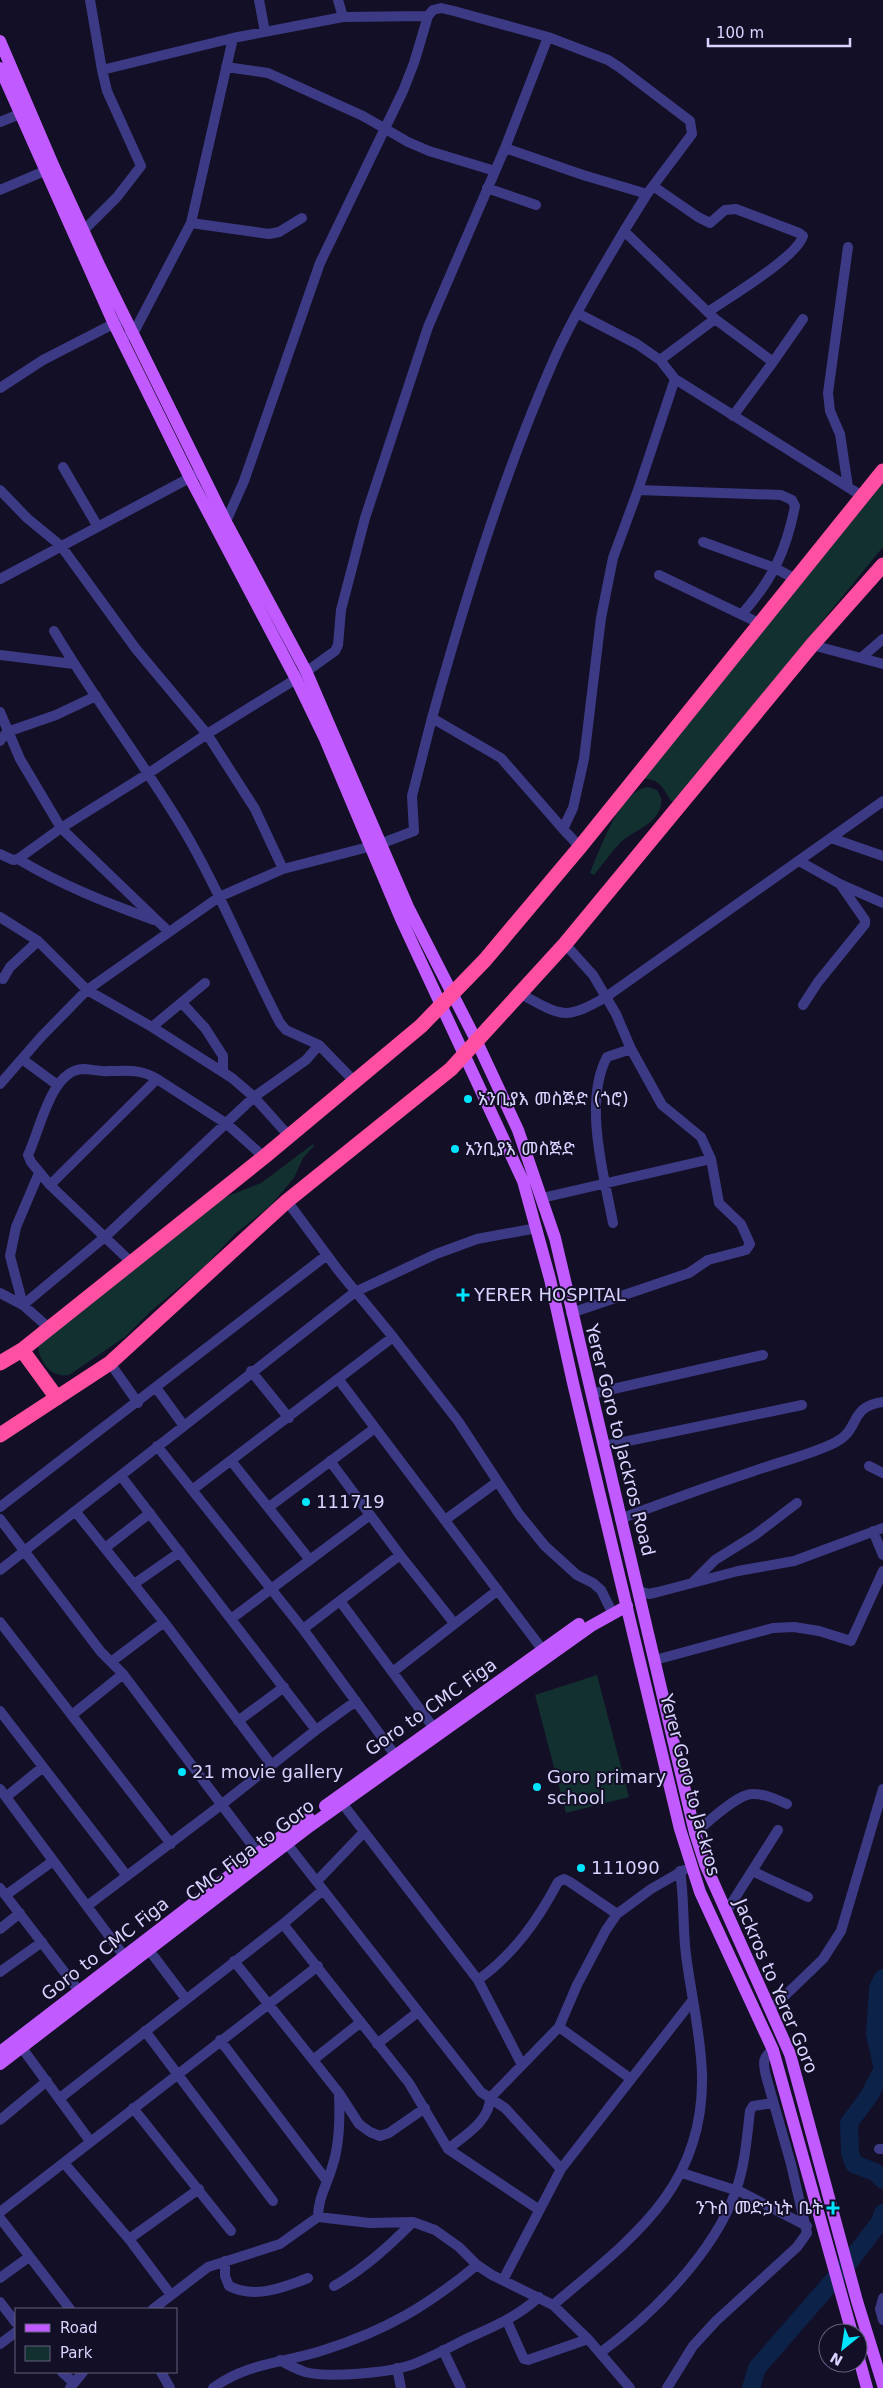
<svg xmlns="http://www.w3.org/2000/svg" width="883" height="2388" viewBox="0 0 883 2388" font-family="'DejaVu Sans','Noto Sans Ethiopic',sans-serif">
  <rect width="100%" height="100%" fill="#130f26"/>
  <path fill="#12302f" d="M883,483V547L675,801H671C663,788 660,778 642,779Z
    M648,787L657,790L661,798C664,822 635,829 621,842C611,852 603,864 594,875L590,873C600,850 620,790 648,787Z
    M313,1144L314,1146L303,1158L294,1178L270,1206L235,1234L206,1265L151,1311L125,1337L69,1375C51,1378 40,1363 38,1346L213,1202L261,1183Z
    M597,1675L629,1797L566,1813L535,1695Z"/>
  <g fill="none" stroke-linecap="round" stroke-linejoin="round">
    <path stroke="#0c2248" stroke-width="18" d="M883,1978L878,1988L875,2034L883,2069L869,2096L849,2123L850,2153L854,2164L875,2172L883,2180
      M751,2388L757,2368L850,2261L880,2222L883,2213"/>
    <path stroke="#3d3a85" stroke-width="10" d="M90,0L102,70
      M259,0L265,32
      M338,0L343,17
      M548,37L608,60L619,67L690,121L692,134L647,194L624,231
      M226,67L268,73L363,116L408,142L429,151L495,171
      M0,122L27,111
      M653,186L698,217L710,223L725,210L736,209L799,233L803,236C797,257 728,298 708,312
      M487,188L536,205
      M0,190L52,168
      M191,223L269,234L279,232L302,218
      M78,233L84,230L117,197L141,166L107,91L102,70L233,38
      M577,313L637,344L660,360L675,379L638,490L613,558L601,618L584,759L573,808L563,829L580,847
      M715,319L773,362L733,416
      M127,336L134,332L191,223L233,38L343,17L428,16
      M773,362L803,319
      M675,379L862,496
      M0,388L43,360L119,321
      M63,467L98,527
      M848,487L840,434L830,411L828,393L848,247
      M0,490L27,518L61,546L136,649L207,734L255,809L283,869
      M638,490L781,495L792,500L795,506C786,552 772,580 742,614
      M224,526L244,481L320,263L403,91L414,63L428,16L433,10L441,8L454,11L548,37L505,148
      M703,542L775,568L795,579
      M659,575L759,623
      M0,579L195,475
      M54,631C95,700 144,763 185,832C221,893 247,960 280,1023L286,1030L319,1045L355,1082
      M812,645L883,664
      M0,655L74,664
      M861,658L883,639
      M0,712L20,759L61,828L18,859L13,860L0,854
      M0,741L7,732L56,715L96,696
      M563,829L501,758L432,718C466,596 504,473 555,357C575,313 600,272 624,231L715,319L660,360
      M831,838L883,856
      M18,859C61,885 107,903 154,920
      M799,861L840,884L883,903
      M0,917L38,941
      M168,931L61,828L149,773L207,734L296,679L335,651L338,645L341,610L365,518L428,327L505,148L583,175L647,194
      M565,944L593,975L616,1014L631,1049L662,1105L701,1137L711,1159L719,1203L741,1224L750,1244L746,1250L708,1260L689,1273L571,1313
      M0,978L3,979L10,967L38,941L87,990L152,1027L232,1078L254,1097L289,1136
      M521,994C562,1016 564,1021 606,997L883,801
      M183,1004L205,1028L223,1056V1072
      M803,1005L818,982L865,924V920L840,884
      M152,1027L205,983
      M22,1059L56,1084
      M157,1079L227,1124L264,1157
      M0,1084L41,1037L87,990L219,897L283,869L380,844L414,831L412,796L432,718
      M39,1173L16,1227L10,1256L23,1305L106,1236L254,1097L306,1060L319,1045
      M50,1185L157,1079C141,1069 128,1071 109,1071C101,1072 91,1069 83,1069C51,1070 40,1130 28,1155L31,1162L50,1185L131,1262
      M542,1198L711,1159
      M287,1201L338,1270L393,1337L458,1421L519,1514L545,1546L577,1575L593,1583L601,1590L612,1612
      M613,1223C604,1176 583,1102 607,1057L631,1049
      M0,1293L23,1305L49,1328
      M110,1363L138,1403
      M251,1371L289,1418
      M339,1380L542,1649
      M157,1389L184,1426
      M591,1394L763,1355
      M157,1446L303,1629L395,1755
      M604,1446L802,1405
      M330,1461L400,1555L454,1623
      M232,1462L310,1560
      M869,1466L883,1473
      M121,1476L316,1730
      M192,1490L393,1337
      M0,1507L327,1255
      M269,1507L375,1428
      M75,1511L164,1622L271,1764
      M0,1519L101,1652L123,1674L258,1853
      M620,1519C665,1502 709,1486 754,1471C781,1461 811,1455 836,1442C861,1429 848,1407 883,1402
      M445,1520L497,1482
      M873,1531L883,1555
      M105,1548L150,1513
      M0,1570L355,1292L436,1254L477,1239L537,1228
      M693,1582L715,1560L755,1535L797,1503
      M134,1584L180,1552
      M639,1591L649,1594L658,1592L738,1571L794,1561L883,1528
      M340,1601L433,1727
      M231,1619L370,1515
      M0,1622L171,1844
      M303,1629L400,1555
      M655,1660L773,1628L794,1627L819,1631L851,1641L883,1571
      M111,1662L164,1622
      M394,1671L498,1590
      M0,1711L127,1876
      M72,1715L123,1674
      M238,1721L284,1687
      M0,1789L124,1956
      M6,1797L43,1767
      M342,1803L478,1980L522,2065
      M695,1833C707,1823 738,1793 753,1794C765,1794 776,1799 787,1804
      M288,1845L481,2092L505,2108L561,2169
      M752,1871L808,1897
      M317,1881L364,1832
      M0,1888L79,1991
      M6,1895L53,1861
      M87,1906L221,1805L316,1730L356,1701
      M726,1912L778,1830
      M283,1924L409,2083L448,2149L538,2209
      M0,1929L20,1913
      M149,1950L186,1999
      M234,1961L313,2060L339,2093L359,2124L370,2132L380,2136L389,2133L425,2108
      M0,1972L42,1942
      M478,1980C514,1954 538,1920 558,1882L564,1879L570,1882L617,1914
      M771,2009L823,1959L841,1931L883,1789
      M559,2027L631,2079
      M145,2031L273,2201
      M220,2040L327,2181
      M377,2044L418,2012
      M22,2048L90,2141
      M313,2060L361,2022
      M60,2098L283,1924L323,1890
      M133,2108L231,2231
      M0,2120L47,2081
      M448,2149C464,2136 490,2121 490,2098L559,2027L577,1985L606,1930L617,1914L651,1889L684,1870
      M879,2149H883
      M64,2163L129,2239L171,2295
      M682,2173L741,2192L807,2226
      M0,2212L318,1966
      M318,2217C318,2197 328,2183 333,2164C340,2142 340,2117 339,2094
      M0,2218L70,2309
      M129,2239L199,2189
      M225,2261V2276L229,2286C254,2299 283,2288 308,2278
      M0,2278L29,2257
      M503,2280L561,2169L692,2001
      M334,2286C364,2269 389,2246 413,2222
      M883,2298L880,2309L883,2320
      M0,2302L16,2323
      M553,2305C631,2239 705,2188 702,2074C701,2037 692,1999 687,1962C682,1932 685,1902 680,1871
      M153,2309L208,2267L280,2244L318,2217L370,2223L413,2222L435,2230L459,2247L477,2265L492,2275L553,2305L588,2339L630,2388
      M507,2321L522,2355L524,2359L528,2360L588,2339
      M0,2344L16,2332
      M443,2350L461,2388
      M600,2353C652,2315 715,2252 736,2190C745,2166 747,2136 750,2111L753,2106L773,2103
      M280,2360C288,2365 296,2369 305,2372C329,2378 387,2373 411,2365C430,2358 448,2348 466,2339C493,2327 517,2317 539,2297
      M397,2368L401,2388
      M62,2372L73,2382
      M161,2372L170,2388
      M70,2388L83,2372
      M213,2388C248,2362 285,2363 324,2350C387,2330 427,2306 477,2265
      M667,2388L693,2346L716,2321L797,2247L807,2233L791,2164L766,2076C763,2063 762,2057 773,2050"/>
    <path stroke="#c25bff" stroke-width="12" d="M0,41L54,167L100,267L226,522L306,671L408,907L477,1042L518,1130L555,1238L695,1833L705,1864L790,2054L857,2301L883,2385
      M0,68L114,324L190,478L296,679L325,739L401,919L523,1181L550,1279L573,1383L680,1829L700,1892L773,2050L852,2333
      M325,1806L579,1624
      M0,2052L273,1842L309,1818
      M0,2064L310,1826L591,1626L627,1606
      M858,2355L867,2388"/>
    <path stroke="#ff4fa3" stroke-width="15" d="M22,1350L57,1398
      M0,1363L22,1350L264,1157L421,1026L485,960L580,847L883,471
      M0,1435L110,1363L287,1201L451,1069L565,944L812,645L883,565"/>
  </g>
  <g fill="#00e5ff" stroke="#130f26" stroke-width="2">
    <circle cx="468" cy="1099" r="5"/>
    <circle cx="455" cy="1149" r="5"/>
    <path d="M460.5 1287.5h5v5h5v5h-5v5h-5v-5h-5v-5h5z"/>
    <circle cx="306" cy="1502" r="5"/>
    <circle cx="182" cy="1772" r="5"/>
    <circle cx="537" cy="1787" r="5"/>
    <circle cx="581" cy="1868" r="5"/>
    <path d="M830.5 2200.5h5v5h5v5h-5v5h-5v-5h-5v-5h5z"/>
  </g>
  <g text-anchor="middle" stroke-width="4" stroke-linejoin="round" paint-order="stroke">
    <g font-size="18" fill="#d9d4ff" stroke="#130f26" text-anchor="start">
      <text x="478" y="1105">አንቢያእ መስጅድ (ጎሮ)</text>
      <text x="465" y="1155">አንቢያእ መስጅድ</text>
      <text x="474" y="1301">YERER HOSPITAL</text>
      <text x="316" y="1508">111719</text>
      <text x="192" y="1778">21 movie gallery</text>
      <text x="547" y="1783">Goro primary<tspan x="547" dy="21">school</tspan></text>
      <text x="591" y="1874">111090</text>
      <text x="823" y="2214" text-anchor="end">ንጉስ መድኃኒት ቤት</text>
    </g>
    <g font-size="18" fill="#d9d4ff" stroke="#130f26">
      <text transform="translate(620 1440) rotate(76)" y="6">Yerer Goro to Jackros Road</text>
      <text transform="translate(431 1707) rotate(-35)" y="6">Goro to CMC Figa</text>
      <text transform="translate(690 1785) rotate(75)" y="6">Yerer Goro to Jackros</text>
      <text transform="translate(250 1850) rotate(-37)" y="6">CMC Figa to Goro</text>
      <text transform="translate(105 1949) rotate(-38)" y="6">Goro to CMC Figa</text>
      <text transform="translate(776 1986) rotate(67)" y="6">Jackros to Yerer Goro</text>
    </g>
  </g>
  <rect x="15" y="2308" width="162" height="65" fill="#130f26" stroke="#625e7d"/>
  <rect x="25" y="2324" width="25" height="8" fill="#c25bff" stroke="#625e7d"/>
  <text x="60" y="2333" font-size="15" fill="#d9d4ff">Road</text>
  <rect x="25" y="2346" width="25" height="15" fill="#12302f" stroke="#625e7d"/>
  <text x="60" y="2358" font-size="15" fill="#d9d4ff">Park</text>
  <g transform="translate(843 2348) rotate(210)"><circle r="24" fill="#130f26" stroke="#625e7d"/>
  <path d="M0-4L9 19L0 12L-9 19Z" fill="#00e5ff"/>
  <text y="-8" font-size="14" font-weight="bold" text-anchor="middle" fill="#d9d4ff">N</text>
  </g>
  <path d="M708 38v8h142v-8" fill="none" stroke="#d9d4ff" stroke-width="2.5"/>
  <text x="716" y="38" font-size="15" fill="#d9d4ff" stroke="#130f26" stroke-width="4" paint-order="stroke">100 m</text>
</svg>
